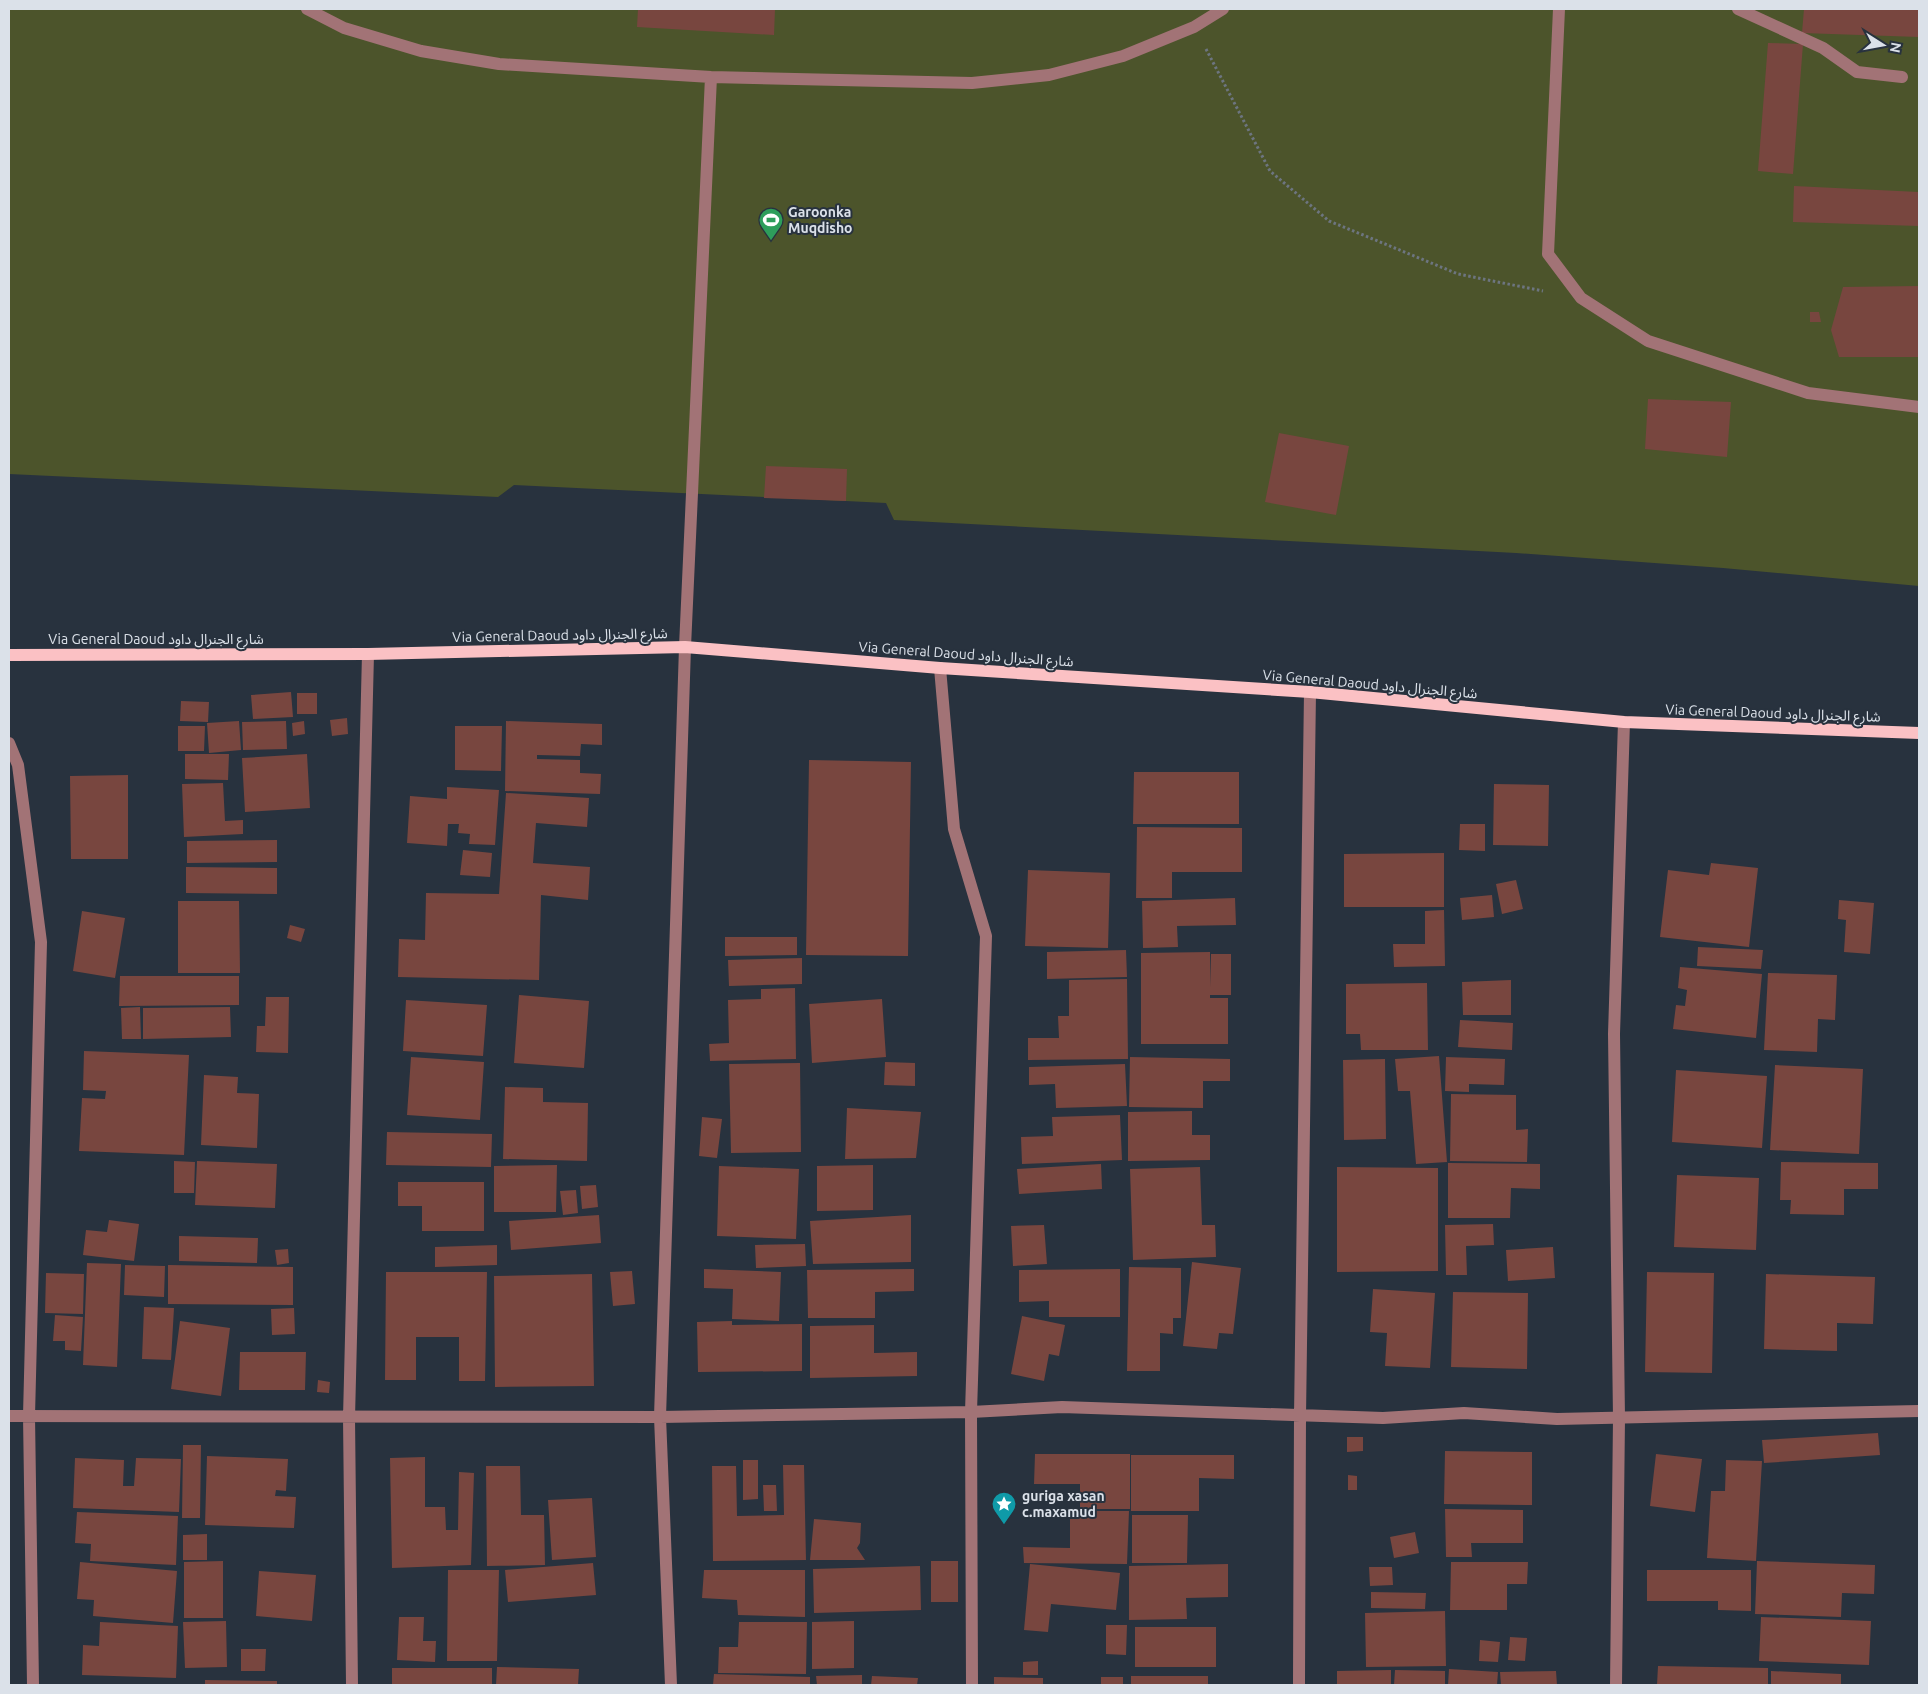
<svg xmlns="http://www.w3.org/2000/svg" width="1928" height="1694" viewBox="0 0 1928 1694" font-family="Ubuntu,'Noto Sans Arabic',sans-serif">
  <rect width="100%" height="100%" fill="#28323e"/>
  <path fill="#4c542b" d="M9,9H1919V586L1723,568L1516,553L894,520L886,503L846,501L514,485L498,497L9,474Z"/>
  <path fill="#78463f" d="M638,9H775L774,35L637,27Z
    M1804,9H1919V37L1802,33Z
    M1768,43L1803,44L1793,174L1758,171Z
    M1794,186L1919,192V226L1793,222Z
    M1919,286V357H1839L1831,330L1843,287Z
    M1810,312H1819L1821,322H1810Z
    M1648,399L1731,402L1727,457L1645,449Z
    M1279,433L1349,446L1336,515L1265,502Z
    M766,466L847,469L846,501L764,498Z
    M291,692L293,717L253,719L251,695Z
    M297,693H317V714H297Z
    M181,701L209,702L208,722L180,721Z
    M347,718L348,734L332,736L330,720Z
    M239,721L241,750L209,753L207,723Z
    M286,721L287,749L243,750L242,722Z
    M304,721L305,734L293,736L292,723Z
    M506,721L602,724V745L581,744L580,756L537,755V759L580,760V773L601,774L600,794L505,791Z
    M178,726H205L204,751H178Z
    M455,726H502L501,771L455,770Z
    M185,754H229L228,780L185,779Z
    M307,754L310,808L245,812L242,758Z
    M809,760L911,762L908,956L806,955Z
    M1134,772H1239V824H1133Z
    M128,775V859H71L70,776Z
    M223,783L225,821L243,820V834L184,837L182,784Z
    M1494,784L1549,785L1548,846L1493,845Z
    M447,787L499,790L495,845L469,844L470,834L458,833L459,824H448L447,846L407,843L410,796L447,799Z
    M506,793L589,798L587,827L536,823L533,863L590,867L588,900L541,895L539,980L398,977L399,939L425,940L426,893L499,894Z
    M1460,824H1485V851L1459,850Z
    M1137,827L1242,828V872H1172V898H1136Z
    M277,840V862L187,863V841Z
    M463,850L492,853L490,877L460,875Z
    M1444,853V907H1344V854Z
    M1711,863L1758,868L1749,947L1660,937L1668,870L1709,875Z
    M186,867L277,868V894L186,893Z
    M1028,870L1110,873L1108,948L1025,946Z
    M1516,880L1523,909L1502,914L1496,884Z
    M1492,895L1494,917L1462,920L1460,898Z
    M1235,898L1236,925L1177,926L1178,947L1143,948L1142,901Z
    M1839,900L1874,903L1870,954L1844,952L1846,920L1838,919Z
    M178,901H239L240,973H178Z
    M1444,910L1445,966L1394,967L1393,944H1425V911Z
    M82,911L125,918L115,978L73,971Z
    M290,925L305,929L301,942L287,938Z
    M725,937H797V955L725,956Z
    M1698,947L1763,950L1761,969L1697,966Z
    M1126,950L1127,977L1047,979V952Z
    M1210,952V987L1211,954H1231V995H1210V998H1228V1044H1141V953Z
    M802,958V984L729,986L728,960Z
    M1680,967L1762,974L1756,1038L1673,1029L1676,1005L1685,1006L1687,990L1678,988Z
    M1768,973L1837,975L1835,1020L1818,1019L1817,1052L1764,1050Z
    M120,976H239V1005L119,1006Z
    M1127,979L1128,1059L1028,1060V1038H1059L1058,1016H1069V980Z
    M1511,980V1015H1463L1462,982Z
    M1427,983L1428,1050H1361L1360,1034H1346V984Z
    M795,988L796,1059L710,1061L709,1044L729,1043L728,1000L761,999V989Z
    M519,995L589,1001L584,1068L514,1063Z
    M266,997H289L288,1053L256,1052L257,1026H265Z
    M882,999L886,1057L812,1063L809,1004Z
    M406,1000L487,1005L483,1056L403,1051Z
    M140,1007L141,1039H122L121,1008Z
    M230,1007L231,1037L143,1039V1008Z
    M1460,1020L1513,1023L1512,1050L1458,1047Z
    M84,1051L189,1055L184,1155L79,1151L82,1098L105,1099L106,1091L83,1090Z
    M1439,1056L1447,1162L1416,1164L1410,1091H1398L1395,1059Z
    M411,1057L484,1062L480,1120L407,1115Z
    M1130,1057L1230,1059V1081H1203V1108L1129,1107Z
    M1446,1057L1505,1059L1504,1085L1469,1084V1092L1445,1091Z
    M1385,1059L1386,1139L1344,1140L1343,1060Z
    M885,1062L915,1063V1086L884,1085Z
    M800,1063L801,1152L731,1153L729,1064Z
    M1125,1064L1127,1106L1056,1108L1055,1084L1029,1085V1067Z
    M1775,1065L1863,1069L1859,1154L1770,1150Z
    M1676,1070L1767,1076L1762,1148L1672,1142Z
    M204,1075L238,1077L237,1093L259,1094L257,1148L201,1145Z
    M505,1087L543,1088V1102L588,1103L587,1161L503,1159Z
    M1451,1094L1516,1095V1130L1528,1129L1527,1162L1450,1161Z
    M847,1108L921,1112L916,1158L845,1159Z
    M1192,1111V1135H1210V1160L1128,1161V1112Z
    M1120,1115L1122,1160L1022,1164L1021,1137L1053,1136L1052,1117Z
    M702,1117L722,1119L717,1158L699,1156Z
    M387,1132L492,1134L491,1167L386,1165Z
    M174,1161L195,1162L194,1193H174Z
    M197,1161L277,1164L275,1208L195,1205Z
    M1781,1162L1878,1163V1189H1844V1215L1790,1214L1791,1200H1780Z
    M1448,1163L1540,1164V1189L1511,1188L1510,1218H1448Z
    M1101,1164L1102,1189L1019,1194L1017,1169Z
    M557,1165L556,1212H494V1166Z
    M873,1165V1210L817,1211V1166Z
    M719,1166L799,1169L796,1239L717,1236Z
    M1200,1167L1202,1225H1215L1216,1257L1133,1260L1130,1169Z
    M1337,1167L1438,1168V1271L1337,1272Z
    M1677,1175L1759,1178L1756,1250L1674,1247Z
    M398,1182H484V1231H422V1206H398Z
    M596,1185L598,1207L582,1209L580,1186Z
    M576,1190L578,1213L563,1215L560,1191Z
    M599,1215L601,1243L511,1250L509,1221Z
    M911,1215V1262L813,1264L810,1221Z
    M109,1220L139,1224L134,1261L83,1255L86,1230L107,1232Z
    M1493,1224L1494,1245L1466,1246L1467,1275H1446L1445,1225Z
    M1044,1225L1047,1264L1013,1266L1011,1226Z
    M179,1236L258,1238L257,1263L179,1261Z
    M805,1244L806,1266L756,1268L755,1245Z
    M497,1245V1265L435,1267V1247Z
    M1553,1247L1555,1278L1508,1281L1506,1250Z
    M288,1249L289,1263L277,1265L275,1250Z
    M1192,1262L1241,1268L1233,1334L1219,1333L1217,1349L1183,1346Z
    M87,1263L121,1264L117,1367L83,1365Z
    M125,1265L165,1266L164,1297L124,1295Z
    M168,1265L293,1267V1305L168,1304Z
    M1129,1267L1181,1268V1318H1173V1334L1160,1333V1371H1127Z
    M704,1269L781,1272L779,1321L732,1319L733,1289L704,1288Z
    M914,1269V1291L875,1292V1318H808L807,1270Z
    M1120,1269V1317H1049V1301L1019,1302V1270Z
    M632,1271L635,1304L613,1306L610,1272Z
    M386,1272H487L485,1381H459V1337H416V1380H385Z
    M1647,1272L1714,1273L1712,1373L1645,1372Z
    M46,1273L84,1274L83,1314L45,1313Z
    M592,1274L594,1386L495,1387L494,1276Z
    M1766,1274L1875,1277L1873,1324L1837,1323V1351L1764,1349Z
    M1373,1289L1435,1293L1430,1368L1385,1366L1387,1333L1370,1332Z
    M1453,1292L1528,1293L1527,1369L1451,1367Z
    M144,1307L174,1308L171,1360L142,1359Z
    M294,1308L295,1334L272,1335L271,1309Z
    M55,1315L83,1317L81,1351L65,1350V1341H53Z
    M1022,1316L1065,1325L1059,1356L1049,1354L1044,1381L1011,1374Z
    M180,1321L230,1328L221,1396L171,1389Z
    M732,1321V1325L802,1324V1371L698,1372L697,1322Z
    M874,1325V1353L917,1352V1376L810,1378V1326Z
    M240,1352H306L305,1390H239Z
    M318,1380L330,1382L329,1393L317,1392Z
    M1878,1433L1880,1455L1764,1463L1762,1440Z
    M1347,1437H1363V1451L1347,1452Z
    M183,1445H201L200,1518H182Z
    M1445,1451L1532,1452V1505L1444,1504Z
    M1035,1454H1130V1509H1080V1484H1034Z
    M1656,1454L1702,1459L1695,1512L1650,1506Z
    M1131,1455H1234V1479L1199,1478V1511H1131Z
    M207,1456L288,1459L286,1491L276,1490L275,1496L296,1497L294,1528L205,1525Z
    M425,1457V1507H445L446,1530H458L459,1472L474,1473L471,1565L392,1568L390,1458Z
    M75,1458L124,1460L123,1486H134L136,1458L181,1459L179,1512L73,1508Z
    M743,1460H758V1499L743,1500Z
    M1726,1460L1762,1461L1756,1561L1707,1558L1711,1491H1725Z
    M783,1465H804L806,1560L713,1561L712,1466H736L737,1516L784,1515Z
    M486,1466H520L521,1515H544L545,1565L487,1566Z
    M1348,1475L1357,1476V1490H1348Z
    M763,1485H776L777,1511H764Z
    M592,1498L596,1557L552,1560L548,1500Z
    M1445,1509L1523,1510V1543H1471L1472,1557H1446Z
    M1070,1511H1129L1127,1564L1024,1563L1023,1547L1070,1548Z
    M77,1512L178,1516L176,1565L90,1561L91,1544L75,1543Z
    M1132,1515H1188L1187,1563H1132Z
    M814,1519L861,1523L860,1543L857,1548L865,1560H810Z
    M1415,1532L1419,1553L1394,1558L1390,1537Z
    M207,1534V1560H183V1535Z
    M223,1561V1618H184V1562Z
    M931,1561H958V1602H931Z
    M1757,1561L1875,1565L1874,1594L1842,1593L1841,1617L1755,1614Z
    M80,1562L177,1571L173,1623L93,1616L94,1600L77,1599Z
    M1451,1562H1528L1527,1584H1507V1610H1450Z
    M593,1563L596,1595L508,1602L505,1570Z
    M1030,1564L1120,1573L1116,1610L1051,1604L1048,1632L1024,1630Z
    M1228,1564V1597L1186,1598L1187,1619L1129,1620V1566Z
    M920,1566L921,1610L814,1613L813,1569Z
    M1369,1567H1392L1393,1585L1370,1586Z
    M448,1570H499L497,1661H447Z
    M704,1570H805V1617L738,1615L737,1600L702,1598Z
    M1647,1570H1751V1611L1718,1610V1601H1647Z
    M259,1571L316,1575L312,1621L256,1616Z
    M1371,1592L1426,1593L1425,1609L1371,1608Z
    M1445,1611L1446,1666L1366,1667L1365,1613Z
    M399,1617H424L423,1641H436L435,1662L397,1660Z
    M1761,1617L1871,1621L1869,1665L1759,1661Z
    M226,1621L227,1667L185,1668L183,1622Z
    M854,1621V1668L812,1669V1622Z
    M100,1622L178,1626L176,1678L82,1675L83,1645L99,1646Z
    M739,1622H807L806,1674L718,1673L719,1647H738Z
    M1106,1625H1127L1126,1655L1106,1654Z
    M1135,1627H1216V1667H1135Z
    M1510,1637L1527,1638L1525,1661L1508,1660Z
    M1480,1640L1500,1642L1498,1662L1479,1661Z
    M241,1649H266L265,1671H241Z
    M1038,1661V1675H1023V1662Z
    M1658,1666L1768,1668V1685H1657Z
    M497,1667L579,1669L578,1685H496Z
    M392,1668H492V1685H392Z
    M1449,1669L1498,1672L1497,1685H1448Z
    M1391,1670V1685H1337V1671Z
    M1395,1670L1445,1671V1685H1394Z
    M1556,1671L1557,1685H1501L1500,1672Z
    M1771,1671L1841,1674V1685H1771Z
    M714,1674L810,1677V1685H713Z
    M862,1675V1685H817L816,1676Z
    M872,1676L918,1678L917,1685H871Z
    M1131,1676H1208V1685H1131Z
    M994,1677L1043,1678V1685H994Z
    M1101,1677H1123V1685H1101Z
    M205,1680L277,1681V1685H205Z"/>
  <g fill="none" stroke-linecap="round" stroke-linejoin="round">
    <path stroke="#6d7580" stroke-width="3" stroke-dasharray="2.5 2.5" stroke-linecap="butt" d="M1206,49L1270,171L1329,221L1458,274L1543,291"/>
    <path stroke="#a27376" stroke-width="12" d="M307,9L344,28L421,51L499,64L711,77L972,83L1049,75L1123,56L1194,27L1223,9
      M1559,9L1548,254L1581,298L1648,341L1808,393L1919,407
      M1738,9L1823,48L1857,72L1902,77
      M940,668L954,829L986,936L971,1412L972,1685
      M9,743L18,765L41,942L29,1416L33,1685
      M9,1416L660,1417L971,1412L1062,1407L1383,1418L1464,1413L1557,1419L1919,1411
      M352,1685L349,1418L368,654
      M671,1685L660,1417L685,647L711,77
      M1299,1685L1300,1416L1310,692
      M1616,1685L1619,1418L1614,1034L1624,722"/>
    <path stroke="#fbc1c4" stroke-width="12" d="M9,655L368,654L685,647L940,668L1310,692L1624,722L1919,733"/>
  </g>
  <defs>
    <symbol id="stadium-pin" viewBox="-11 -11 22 30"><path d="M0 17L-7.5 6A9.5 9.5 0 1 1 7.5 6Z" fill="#2e9e5b" stroke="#28323e"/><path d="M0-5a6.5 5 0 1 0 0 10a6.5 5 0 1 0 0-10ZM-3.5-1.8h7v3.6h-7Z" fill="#fff"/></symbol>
    <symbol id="sight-pin" viewBox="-11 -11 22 30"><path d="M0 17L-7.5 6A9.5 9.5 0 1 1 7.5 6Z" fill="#0f9aa8" stroke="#28323e"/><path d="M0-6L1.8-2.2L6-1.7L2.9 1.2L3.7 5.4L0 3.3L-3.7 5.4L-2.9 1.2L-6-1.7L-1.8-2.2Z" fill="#fff"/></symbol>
  </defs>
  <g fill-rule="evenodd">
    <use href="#stadium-pin" x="757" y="206" width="28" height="38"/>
    <use href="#sight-pin" x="990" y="1490" width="28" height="38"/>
  </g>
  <g text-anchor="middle" stroke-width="4" stroke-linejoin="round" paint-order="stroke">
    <g font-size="14" font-weight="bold" fill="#dbe1e9" stroke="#28323e" text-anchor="start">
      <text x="788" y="217">Garoonka<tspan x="788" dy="16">Muqdisho</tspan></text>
      <text x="1022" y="1501">guriga xasan<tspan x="1022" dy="16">c.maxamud</tspan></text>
    </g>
    <g font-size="14" fill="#dbe1e9" stroke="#28323e">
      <text transform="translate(560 635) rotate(-1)" y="5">Via General Daoud شارع الجنرال داود</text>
      <text x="156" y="644">Via General Daoud شارع الجنرال داود</text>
      <text transform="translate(966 654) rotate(4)" y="5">Via General Daoud شارع الجنرال داود</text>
      <text transform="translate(1370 684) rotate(5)" y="5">Via General Daoud شارع الجنرال داود</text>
      <text transform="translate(1773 713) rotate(2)" y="5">Via General Daoud شارع الجنرال داود</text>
    </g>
  </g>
  <rect width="1928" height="1694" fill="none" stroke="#dbe1e9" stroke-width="20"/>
  <g transform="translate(1883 45) rotate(101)" stroke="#28323e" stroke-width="4" paint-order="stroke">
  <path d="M0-4L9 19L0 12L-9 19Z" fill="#dbe1e9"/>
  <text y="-8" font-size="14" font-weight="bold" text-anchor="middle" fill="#dbe1e9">N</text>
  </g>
</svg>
